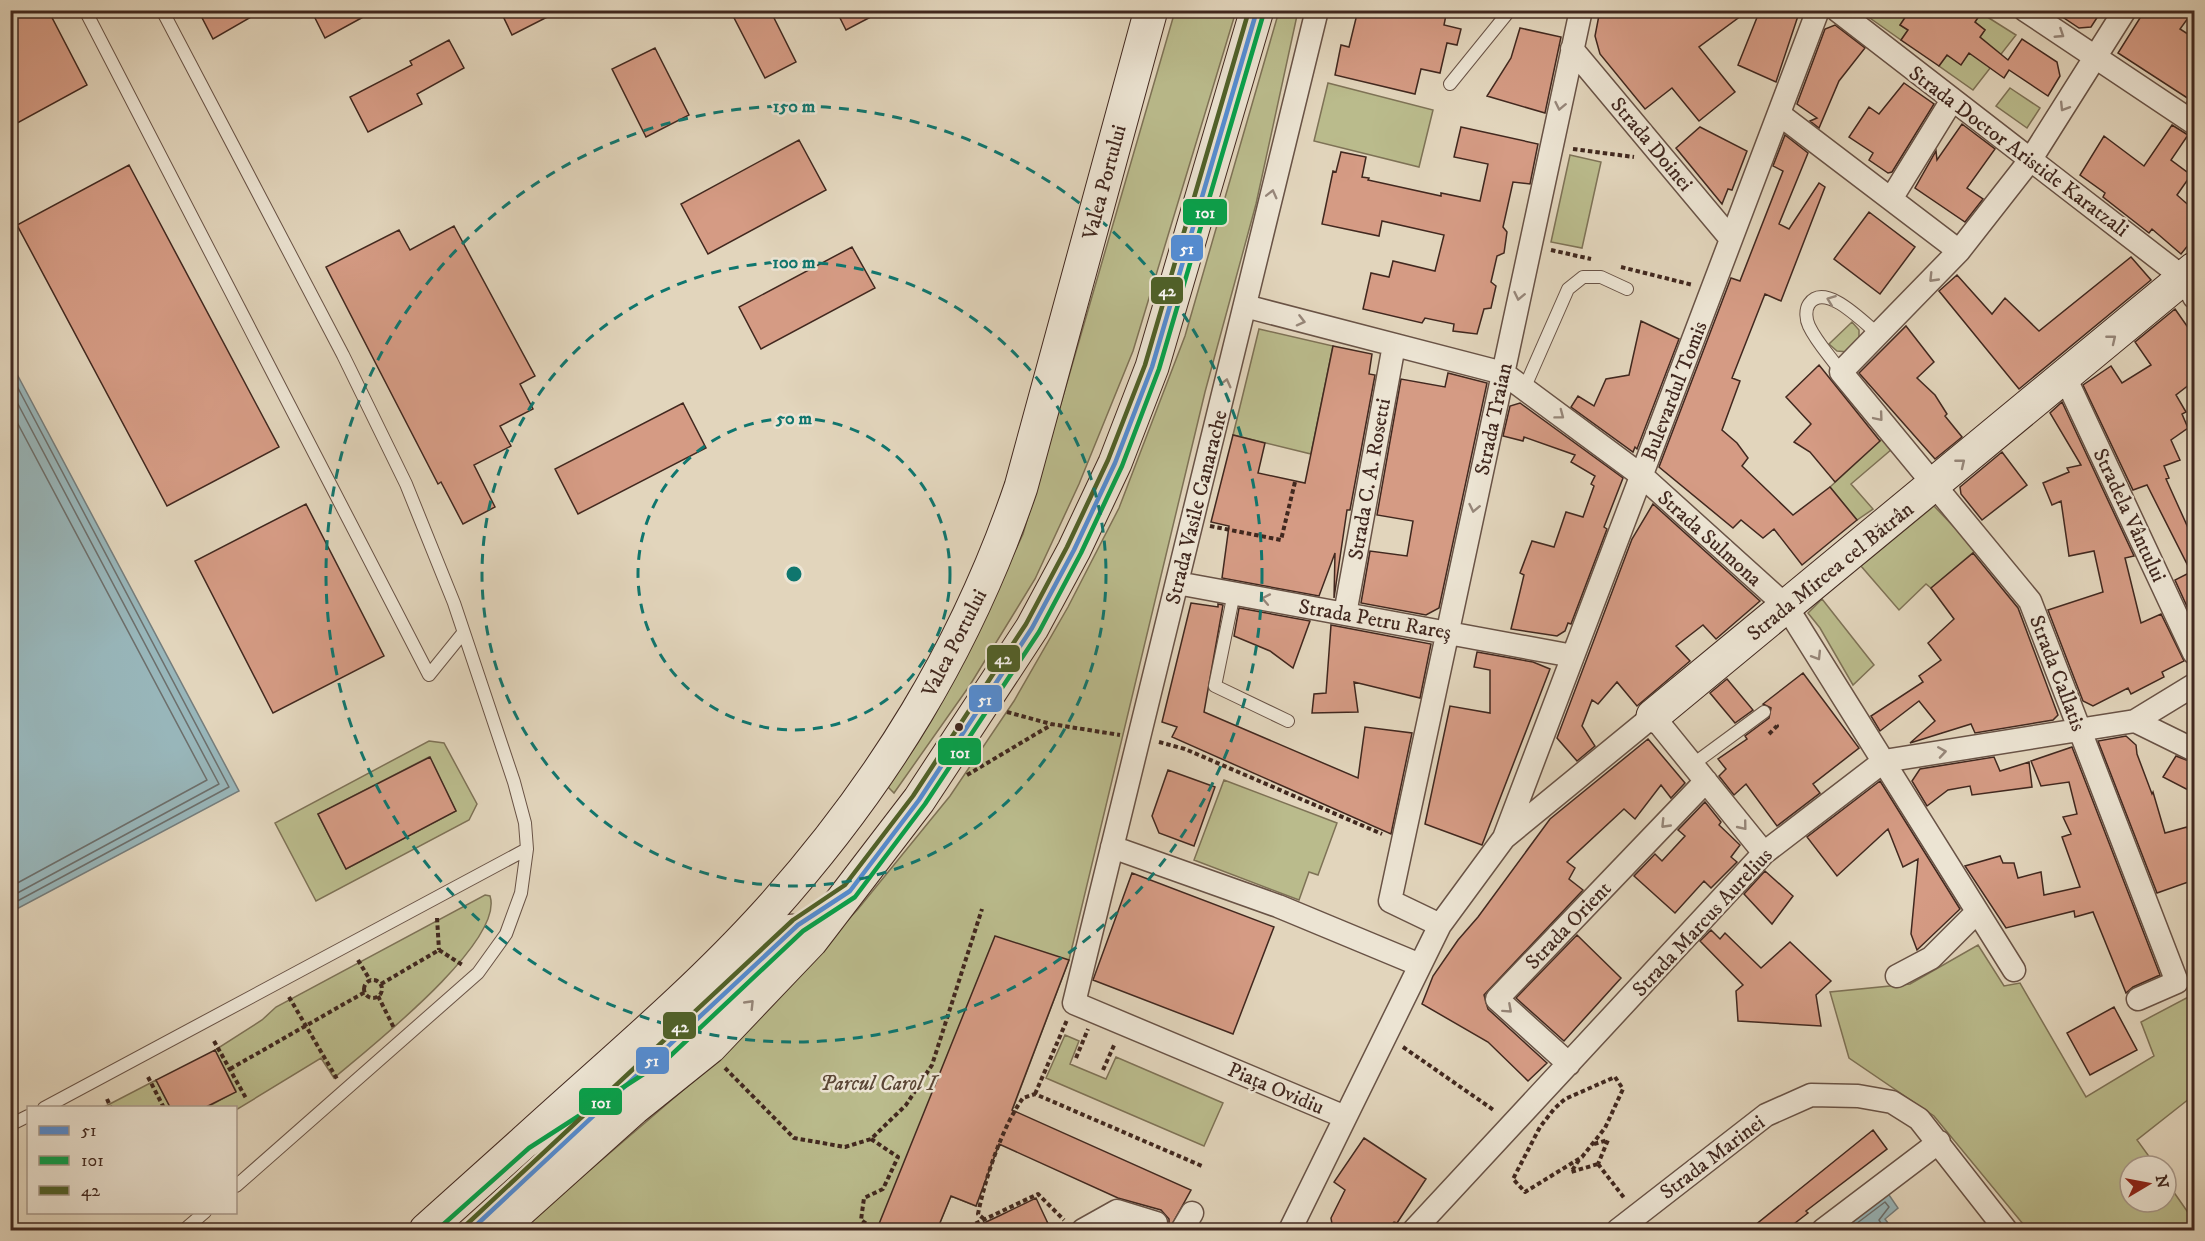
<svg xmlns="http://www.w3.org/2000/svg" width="2205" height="1241" viewBox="0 0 2205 1241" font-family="'IM FELL DW Pica',serif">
  <rect width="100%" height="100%" fill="#e2d5bc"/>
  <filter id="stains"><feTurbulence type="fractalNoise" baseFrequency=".00333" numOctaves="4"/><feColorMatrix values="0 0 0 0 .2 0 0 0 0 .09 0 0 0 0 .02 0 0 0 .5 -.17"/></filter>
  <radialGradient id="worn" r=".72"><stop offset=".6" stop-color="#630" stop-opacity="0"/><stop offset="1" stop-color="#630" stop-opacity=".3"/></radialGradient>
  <path fill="#babb8c" stroke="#7e7256" stroke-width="1.5" fill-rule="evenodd" d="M1175,11H1236L1133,351L1079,484L1035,579L970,685L894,793L886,785L965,658L1023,534Z
    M1279,11H1298L1256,204L1205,392L1069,960L976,1206L951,1196L937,1230H520L717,1061L858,909L950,796L1014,701L1068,607L1119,508L1185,336Z
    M1860,11H1899L1906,16L1900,25L1908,30L1901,40Z
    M1981,13L2016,35L1973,90L1939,66L1947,55L1961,64L1985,30L1975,22Z
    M1328,83L1433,110L1419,167L1314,141Z
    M2010,88L2040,108L2027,128L1996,106Z
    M1570,155L1601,162L1582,248L1551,242Z
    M1852,322L1859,330V341L1848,352L1837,351L1829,344Z
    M1259,329L1333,346L1311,454L1233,435Z
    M1882,439L1892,449L1851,484L1873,509L1857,520L1830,487Z
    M1934,506L1976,550L1931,588L1926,584L1899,610L1861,566Z
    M1822,599L1874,665L1853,685L1820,628L1808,613Z
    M429,741L444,743L477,804L469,820L316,901L275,823ZM429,757L456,811L346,869L318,814Z
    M1224,780L1337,823L1318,875L1309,872L1299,900L1194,860Z
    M485,895L490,896C505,942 368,1049 334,1078L321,1058L236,1110V1108H206L236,1091L215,1050L262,1020L276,1007Z
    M1978,945L2004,986L2020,983L2086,1097L2154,1056L2141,1022L2194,994V1095L2137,1140L2156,1166H2130V1202H2166V1181L2194,1221V1230H2028L1934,1116L1849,1058L1830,992L1910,984Z
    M1065,1035L1079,1041L1070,1064L1106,1079L1116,1057L1223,1103L1204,1146L1046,1078Z
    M156,1080L170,1107H104Z"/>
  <path fill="#98b6ba" stroke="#757d7c" stroke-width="1.5" d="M10,361L239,791L11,912H10Z
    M1887,1192L1898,1208L1885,1219L1893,1230H1839Z"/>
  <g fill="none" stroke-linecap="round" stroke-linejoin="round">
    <path stroke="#6c6f6c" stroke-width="1.5" d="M10,373L229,787L10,905
      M10,389L219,784L10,897
      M10,409L207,780L10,887
      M1848,1230L1885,1202L1889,1207L1879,1220L1885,1230"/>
  </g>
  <path fill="#d59b84" stroke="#41281f" stroke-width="1.5" d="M10,10H48L87,85L10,127Z
    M198,10H263L213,39Z
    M311,10H376L325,38Z
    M500,10H561L512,35Z
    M730,10H770L796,62L765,78Z
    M836,10H884L846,30Z
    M1358,10H1447L1444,25L1461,29L1457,45L1447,43L1440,73L1421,69L1415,94L1335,75L1341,45L1349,47Z
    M1600,10H1749L1699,47L1735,92L1699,121L1672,88L1645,109L1600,54L1595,36Z
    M1760,10H1800L1776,82L1738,65Z
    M1910,10H1983L1975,22L1985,30L1980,37L2008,60L2022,39L2057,62L2060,76L2048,96L2009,70L2004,78L1969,53L1961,65L1947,55L1939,66L1901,40L1908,30L1900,25Z
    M2052,10H2102L2091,27L2079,28Z
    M2145,10H2194L2180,29L2194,38V107L2187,102L2189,99L2118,53Z
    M1835,25L1865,48L1839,81L1819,128L1810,121L1817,118L1797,104L1825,29Z
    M1520,28L1561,37L1545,113L1487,96L1511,58Z
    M449,40L464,68L417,94L422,104L368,132L350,97L412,65L410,61Z
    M655,48L689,115L646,137L612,69Z
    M1904,83L1934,104L1892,172L1888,173L1869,160L1873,153L1849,137L1869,107L1879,114Z
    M1962,124L1995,149L1967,188L1983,199L1965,222L1915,188L1936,151L1937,160Z
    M2172,125L2188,135L2171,160L2191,175L2177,195L2194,210V238L2181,254L2152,229L2149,233L2103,197L2105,193L2080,175L2104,136L2144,166Z
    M1461,127L1538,144L1530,184L1513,182L1503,227L1507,232L1504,253L1497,256L1491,282L1496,286L1491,308L1484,309L1477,334L1453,331L1454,324L1425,318L1422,323L1363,309L1371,273L1389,277L1393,261L1435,271L1444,235L1382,221L1379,236L1322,224L1333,171L1336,172L1341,152L1366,157L1362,177L1369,178L1368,180L1441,196V193L1480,201L1488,164L1454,157Z
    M1700,127L1747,151L1732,190L1728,189L1722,204L1676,148Z
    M1785,135L1808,153L1779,224L1789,229L1819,183L1825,187L1781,301L1765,294L1732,378L1740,381L1722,430L1737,443L1748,458L1742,466L1793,515L1830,487L1857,520L1802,565L1774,529L1763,538L1741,520L1733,528L1659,467L1731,278L1740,281L1783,171L1773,166Z
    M799,140L826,190L708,254L681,204Z
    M129,165L279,447L167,506L17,225Z
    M1869,212L1915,247L1880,294L1834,259Z
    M454,226L535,376L520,384L533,409L500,426L511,446L474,465L495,507L463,524L441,482L438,484L326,267L399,230L410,250Z
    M852,247L875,288L761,349L739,307Z
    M2131,257L2151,280L2019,389L1939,291L1957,275L1992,314L2005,298L2039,331Z
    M2175,309L2194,336V381L2176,395L2186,412L2182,414L2188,428L2171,440L2180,460L2164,466L2169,478L2166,479L2194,541V622L2175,580L2191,572L2147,485L2133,490L2083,385L2111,366L2122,383L2151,365L2135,342Z
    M1641,321L1679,339L1637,449L1635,447L1633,452L1571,407L1578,396L1594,406L1606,379L1629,375Z
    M1906,326L1934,362L1917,378L1935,395L1947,414L1945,416L1962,437L1935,459L1859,373Z
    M1333,346L1372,354L1369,374L1375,375L1350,510H1347L1334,598L1335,553L1319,596L1222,578L1229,526L1211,522L1233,435L1265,443L1258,473L1305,483Z
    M1819,365L1880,441L1835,482L1810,452L1794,442L1811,424L1786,397Z
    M1448,373L1487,383L1439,608L1426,615L1361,603L1370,551L1407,556L1413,521L1377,515L1401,379L1445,387Z
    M2062,402L2134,556L2125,558L2141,623L2161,614L2184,661L2162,672L2164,677L2131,694L2128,688L2093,706L2083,701L2048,610L2103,592L2094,551L2069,556L2061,501L2052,505L2043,483L2069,472L2067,468L2081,465L2050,413Z
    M683,403L706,448L578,514L555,469Z
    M1520,403L1623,478L1604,527L1607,529L1571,624L1568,623L1565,631L1557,636L1511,629L1524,575L1520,573L1532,541L1554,547L1566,512L1583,517L1594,486L1591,484L1595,476L1571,462L1575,455L1524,437L1523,441L1503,436L1510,406Z
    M2002,452L2027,485L1982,520L1961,494L1960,487Z
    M306,504L384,656L273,713L195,561Z
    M1653,504L1760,601L1716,639L1703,625L1676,646L1690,661L1637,706L1617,682L1598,704L1592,700L1582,726L1595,746L1577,761L1557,738L1632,539Z
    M1973,553L2018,608L2058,715L2053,720L1975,733L1971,724L1910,743L1935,721L1919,701L1880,731L1871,716L1923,682L1919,676L1941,660L1928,643L1954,619L1931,588Z
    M1191,603L1218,607V604L1223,605L1204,712L1358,778L1365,727L1412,733L1391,834L1172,737L1177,727L1162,722Z
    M1239,608L1310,621L1293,668L1270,651L1234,636Z
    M1331,625L1431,644L1420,698L1354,682L1358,712L1312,713L1314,694L1326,693Z
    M1477,652L1533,662L1550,669L1482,845L1425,824L1450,706L1490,713V670L1474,667Z
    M1803,673L1859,748L1813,784L1820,793L1777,826L1746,784L1734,795L1719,776L1726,769L1718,759L1747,739L1745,736L1769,718L1771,708L1763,704Z
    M1727,679L1753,710L1735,723L1710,693Z
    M2126,736L2136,745L2137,754L2152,794L2153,792L2165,833L2187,827L2194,850V880L2157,893L2098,741Z
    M1648,739L1685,783L1671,798L1661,785L1635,819L1624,809L1567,862L1575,868L1569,879L1583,890L1484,995L1488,1009L1547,1063L1528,1081L1488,1042L1422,1004L1433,976L1458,940L1478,917L1550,819Z
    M2072,747L2160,975L2133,987L2126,993L2093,912L2075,917L2074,911L2006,928L1965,866L2000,856L2003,863H2014L2018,878L2041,872L2044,895L2080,887L2062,837L2071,834L2063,817L2077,814L2069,782L2041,786L2031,761Z
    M2176,756L2194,763V793L2163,777Z
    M430,757L456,811L346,869L318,814Z
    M1994,757L2000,771L2029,762L2032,787L1972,795L1970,786L1948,790L1927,806L1912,781L1920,769Z
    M1168,770L1215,787L1194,846L1159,833L1152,816Z
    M1880,781L1960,909L1917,950L1911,934L1918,859L1903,867L1888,829L1837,876L1807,837Z
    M1705,802L1721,822L1719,825L1740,845L1731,857L1737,862L1711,888L1704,881L1675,913L1634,876L1655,854L1662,861L1685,836L1678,830Z
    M1765,871L1793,896L1772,924L1744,894Z
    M1132,873L1274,927L1233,1034L1093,980Z
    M1711,930L1720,939L1725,933L1761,968L1790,942L1831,981L1816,995L1821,1026L1738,1021L1736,991L1743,985L1700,941Z
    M1577,935L1621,978L1564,1041L1516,998Z
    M995,936L1069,960L1012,1110L1191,1190L1169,1230V1219L1161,1210L1118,1198L999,1144L976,1206L951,1196L937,1230H904L879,1224Z
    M2114,1007L2137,1050L2090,1075L2067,1033Z
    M215,1050L236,1092L206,1107H170L156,1080Z
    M1873,1130L1887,1149L1806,1211L1808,1213L1786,1230H1749Z
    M1364,1138L1426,1179L1397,1223L1394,1222L1387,1230H1333L1331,1218L1345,1190L1334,1182Z
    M1036,1198L1051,1230H969L1001,1215Z"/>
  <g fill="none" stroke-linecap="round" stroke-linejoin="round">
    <defs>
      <path id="lane" d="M85,10L429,675L463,633
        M162,10L343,355L406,484L454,603L514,782L525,823L527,849L521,893L506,934L478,973L236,1186
        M1450,84L1510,10
        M1841,372C1831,357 1817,343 1809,326C1806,320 1805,310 1809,304C1825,281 1864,323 1878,334
        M1524,389L1568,289L1583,277H1601L1627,289
        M1234,593L1215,686L1288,721
        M1692,765L1764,712
        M44,1108L527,849
        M10,1125L28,1116
        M184,1230L205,1212
        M471,1230L615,1097"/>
      <path id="street" d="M1317,10L1074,1003L1345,1117
        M1837,10L2185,279L2194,297
        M2025,10L2194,123
        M2125,10L2031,159L1959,251L1841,372L2030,601L2177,982L2138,999
        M1572,49L1731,239
        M1779,114L1959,251
        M1891,199L1952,100
        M1245,306L1503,373L1642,476L1786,606L2014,970
        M2065,377L2194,653
        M1177,583L1573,656
        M1345,614L1394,345
        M2135,721L2194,750
        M1504,838L1818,10
        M1112,847L1278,906L1420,965
        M1440,925L1390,901L1581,10
        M1897,976L1931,958L1977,912
        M1569,1064L1497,999L1706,781
        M1083,1230L1117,1211L1156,1223
        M1182,1230L1192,1213
        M1290,1230L1440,925L1504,838L1653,716L1764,853
        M1414,1230L1764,853L1884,761L2135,721L2194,685
        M1618,1230L1766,1115L1811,1095L1858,1096L1892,1102L1919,1119L2006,1230
        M1823,1230L1939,1142"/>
      <path id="secondary" d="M1653,716L2194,269
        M605,1090L662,1053L792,931
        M524,1142C606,1067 693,995 768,912C882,785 966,649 1021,487L1151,10
        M426,1230L524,1142L542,1130
        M498,1230L634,1108L710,1047L811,941L919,800L1032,628L1074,550L1115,463L1152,367L1257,10"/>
    </defs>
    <use href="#lane" stroke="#695346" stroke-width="14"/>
    <use href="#street" stroke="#695346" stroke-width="25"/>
    <use href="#secondary" stroke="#41281f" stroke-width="35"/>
    <path stroke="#41281f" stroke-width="4" stroke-dasharray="4.5 3" stroke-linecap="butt" d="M1573,149L1634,157
      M1551,250L1591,259
      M1621,267L1693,285
      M1210,526L1281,540L1295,482
      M1007,712L1051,724L1120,735
      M1769,734L1777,726L1775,724
      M1159,742L1185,749L1382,834
      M967,775L1051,725
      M437,918L439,950
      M439,950L464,966
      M358,960L370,980
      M364 989a9 9 0 1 1 18 0a9 9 0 1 1-18 0Z
      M381,984L439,950
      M378,996L394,1028
      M289,997L337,1079
      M214,1041L247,1100
      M1403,1047L1495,1111
      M1076,1058L1088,1029
      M725,1068L794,1138L845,1147L871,1139L906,1105L932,1065L982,909
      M230,1069L365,992
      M1103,1070L1115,1043
      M148,1077L164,1108
      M1615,1077L1623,1089L1605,1128L1582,1157L1525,1192L1513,1179L1540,1127L1554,1109L1565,1099Z
      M1035,1094L1067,1020
      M107,1099L111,1108
      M871,1139L898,1157L883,1189L864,1198L861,1220L875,1230
      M1594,1144L1608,1140L1598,1164
      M1579,1160L1571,1172L1598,1164
      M1598,1164L1625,1199
      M984,1219L978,1214C985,1179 1002,1127 1023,1098L1035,1094L1202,1166
      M962,1230L1038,1194L1064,1220"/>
    <use href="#lane" stroke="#ece4d3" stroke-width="12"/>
    <use href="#street" stroke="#ece4d3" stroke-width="22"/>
    <use href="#secondary" stroke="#ece4d3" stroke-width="33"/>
    <defs>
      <path id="bus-1" d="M471,1230L798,925L850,891L919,800L1032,628L1074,550L1115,463L1152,367L1257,10"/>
      <path id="bus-2" d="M437,1230L529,1148L667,1059L803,931L855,897L925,804L1039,632L1081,553L1122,466L1159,369L1264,12"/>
      <path id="bus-3" d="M466,1225L793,920L845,885L913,796L1026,624L1067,547L1108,460L1145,365L1249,10"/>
    </defs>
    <use href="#bus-1" stroke="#ece4d3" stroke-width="9"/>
    <use href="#bus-2" stroke="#ece4d3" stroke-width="9"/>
    <use href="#bus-3" stroke="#ece4d3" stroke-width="9"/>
    <use href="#bus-1" stroke="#548dd4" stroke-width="4.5"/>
    <use href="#bus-2" stroke="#06a24b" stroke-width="4.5"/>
    <use href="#bus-3" stroke="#4f6128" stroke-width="4.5"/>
  </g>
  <defs><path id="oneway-chevron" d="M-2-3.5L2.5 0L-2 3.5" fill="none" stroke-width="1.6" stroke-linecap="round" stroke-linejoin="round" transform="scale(1.5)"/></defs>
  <g stroke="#968679">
    <use href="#oneway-chevron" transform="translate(2060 34) rotate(33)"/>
    <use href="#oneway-chevron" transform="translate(1560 106) rotate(102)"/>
    <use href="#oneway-chevron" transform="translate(2064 107) rotate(122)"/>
    <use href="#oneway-chevron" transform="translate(1272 194) rotate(-76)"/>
    <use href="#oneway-chevron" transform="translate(1933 278) rotate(134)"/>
    <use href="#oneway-chevron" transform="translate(1519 296) rotate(102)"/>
    <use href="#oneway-chevron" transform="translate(1831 300) rotate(-159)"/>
    <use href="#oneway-chevron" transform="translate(1301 321) rotate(14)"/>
    <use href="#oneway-chevron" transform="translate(2112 339) rotate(-39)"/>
    <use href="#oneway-chevron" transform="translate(1226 383) rotate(-76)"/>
    <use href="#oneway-chevron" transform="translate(1560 415) rotate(37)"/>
    <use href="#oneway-chevron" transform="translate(1879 417) rotate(50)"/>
    <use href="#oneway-chevron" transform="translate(1961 463) rotate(-39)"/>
    <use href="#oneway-chevron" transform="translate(1474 508) rotate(102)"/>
    <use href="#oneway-chevron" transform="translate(1266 599) rotate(-169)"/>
    <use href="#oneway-chevron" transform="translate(1817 656) rotate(58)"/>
    <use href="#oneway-chevron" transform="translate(1942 752) rotate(-9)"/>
    <use href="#oneway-chevron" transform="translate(1665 824) rotate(134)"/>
    <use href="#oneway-chevron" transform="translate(1743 826) rotate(51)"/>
    <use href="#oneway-chevron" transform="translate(750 1004) rotate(-46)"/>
    <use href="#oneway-chevron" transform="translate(1508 1009) rotate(42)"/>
  </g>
  <g fill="none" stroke="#0f766e" stroke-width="3" stroke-dasharray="10 8">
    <circle cx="794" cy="574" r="156"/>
    <circle cx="794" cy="574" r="312"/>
    <circle cx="794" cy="574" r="468"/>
  </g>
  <circle fill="#41281f" stroke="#ece4d3" stroke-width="2" cx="959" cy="727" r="5"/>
  <g text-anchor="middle" stroke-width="5" stroke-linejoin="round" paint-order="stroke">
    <g font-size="21" fill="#41281f" stroke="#ece4d3">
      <text transform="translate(1652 144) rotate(50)" y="7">Strada Doinei</text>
      <text transform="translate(2019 151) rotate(37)" y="7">Strada Doctor Aristide Karatzali</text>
      <text transform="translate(1104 182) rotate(-75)" y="7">Valea Portului</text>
      <text transform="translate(1674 391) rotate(-69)" y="7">Bulevardul Tomis</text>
      <text transform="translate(1493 419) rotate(-78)" y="7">Strada Traian</text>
      <text transform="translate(1369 479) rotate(-80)" y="7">Strada C. A. Rosetti</text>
      <text transform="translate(1196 507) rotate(-76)" y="7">Strada Vasile Canarache</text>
      <text transform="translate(2130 515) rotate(65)" y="7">Stradela Vântului</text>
      <text transform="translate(1710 538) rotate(42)" y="7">Strada Sulmona</text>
      <text transform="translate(1830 571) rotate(-39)" y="7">Strada Mircea cel Bătrân</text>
      <text transform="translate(1375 619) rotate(10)" y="7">Strada Petru Rareș</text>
      <text transform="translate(954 643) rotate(-63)" y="7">Valea Portului</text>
      <text transform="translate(2058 673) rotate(69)" y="7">Strada Callatis</text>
      <text transform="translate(1702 922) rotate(-47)" y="7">Strada Marcus Aurelius</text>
      <text transform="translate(1568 925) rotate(-46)" y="7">Strada Orient</text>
      <text transform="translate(1276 1088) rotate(23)" y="7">Piața Ovidiu</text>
      <text transform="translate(1712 1157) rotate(-37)" y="7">Strada Marinei</text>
    </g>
    <g font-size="21" font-style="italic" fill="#594535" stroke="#ece4d3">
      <text x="878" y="1090">Parcul Carol I</text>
    </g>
  </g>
  <circle cx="794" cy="574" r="9" fill="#0f766e" stroke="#ece4d3" stroke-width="3"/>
  <g font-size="18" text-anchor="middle" font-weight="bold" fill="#0f766e" stroke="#ece4d3" stroke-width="5" stroke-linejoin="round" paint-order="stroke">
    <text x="794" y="112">150 m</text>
    <text x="794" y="268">100 m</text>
    <text x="794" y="424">50 m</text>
  </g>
  <g stroke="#ece4d3" stroke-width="2">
    <rect x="1182" y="198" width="46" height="28" rx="6" fill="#06a24b"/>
    <rect x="1170" y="234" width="34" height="28" rx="6" fill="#548dd4"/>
    <rect x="1150" y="276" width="34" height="29" rx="6" fill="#4f6128"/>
    <rect x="986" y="644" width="35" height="29" rx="6" fill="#4f6128"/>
    <rect x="968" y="684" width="35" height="29" rx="6" fill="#548dd4"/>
    <rect x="937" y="737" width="45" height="29" rx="6" fill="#06a24b"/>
    <rect x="662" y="1011" width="35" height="29" rx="6" fill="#4f6128"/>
    <rect x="635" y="1046" width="35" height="29" rx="6" fill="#548dd4"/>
    <rect x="578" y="1087" width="45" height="29" rx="6" fill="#06a24b"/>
  </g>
  <g font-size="16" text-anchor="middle" font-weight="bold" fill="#fff">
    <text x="1205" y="218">101</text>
    <text x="1187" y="254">51</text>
    <text x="1167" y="296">42</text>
    <text x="1003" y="664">42</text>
    <text x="985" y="705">51</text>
    <text x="960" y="758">101</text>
    <text x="680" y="1032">42</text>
    <text x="652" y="1066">51</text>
    <text x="601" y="1108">101</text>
  </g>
  <rect width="2205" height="1241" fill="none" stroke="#e2d5bc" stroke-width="36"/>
  <rect x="12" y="12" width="2181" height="1217" fill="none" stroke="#41281f" stroke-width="3"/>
  <rect x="18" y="18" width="2169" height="1205" fill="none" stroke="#41281f" stroke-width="1.5"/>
  <rect x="27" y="1106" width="210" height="108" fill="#ece4d3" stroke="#a8998b" stroke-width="1.5"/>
  <rect x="39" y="1126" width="30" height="9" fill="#548dd4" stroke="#a8998b" stroke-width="1.5"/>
  <text x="81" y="1136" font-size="18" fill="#41281f">51</text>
  <rect x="39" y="1156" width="30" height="9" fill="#06a24b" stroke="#a8998b" stroke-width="1.5"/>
  <text x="81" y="1166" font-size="18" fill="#41281f">101</text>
  <rect x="39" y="1186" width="30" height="9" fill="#4f6128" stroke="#a8998b" stroke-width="1.5"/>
  <text x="81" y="1196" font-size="18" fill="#41281f">42</text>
  <g transform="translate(2148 1184) rotate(80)"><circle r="28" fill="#ece4d3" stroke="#a8998b" stroke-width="1.5"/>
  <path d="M0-4.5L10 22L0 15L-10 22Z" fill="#8f2418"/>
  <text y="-9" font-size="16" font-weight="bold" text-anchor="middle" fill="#41281f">N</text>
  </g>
  <rect width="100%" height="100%" filter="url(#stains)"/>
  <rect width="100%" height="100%" fill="url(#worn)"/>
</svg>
